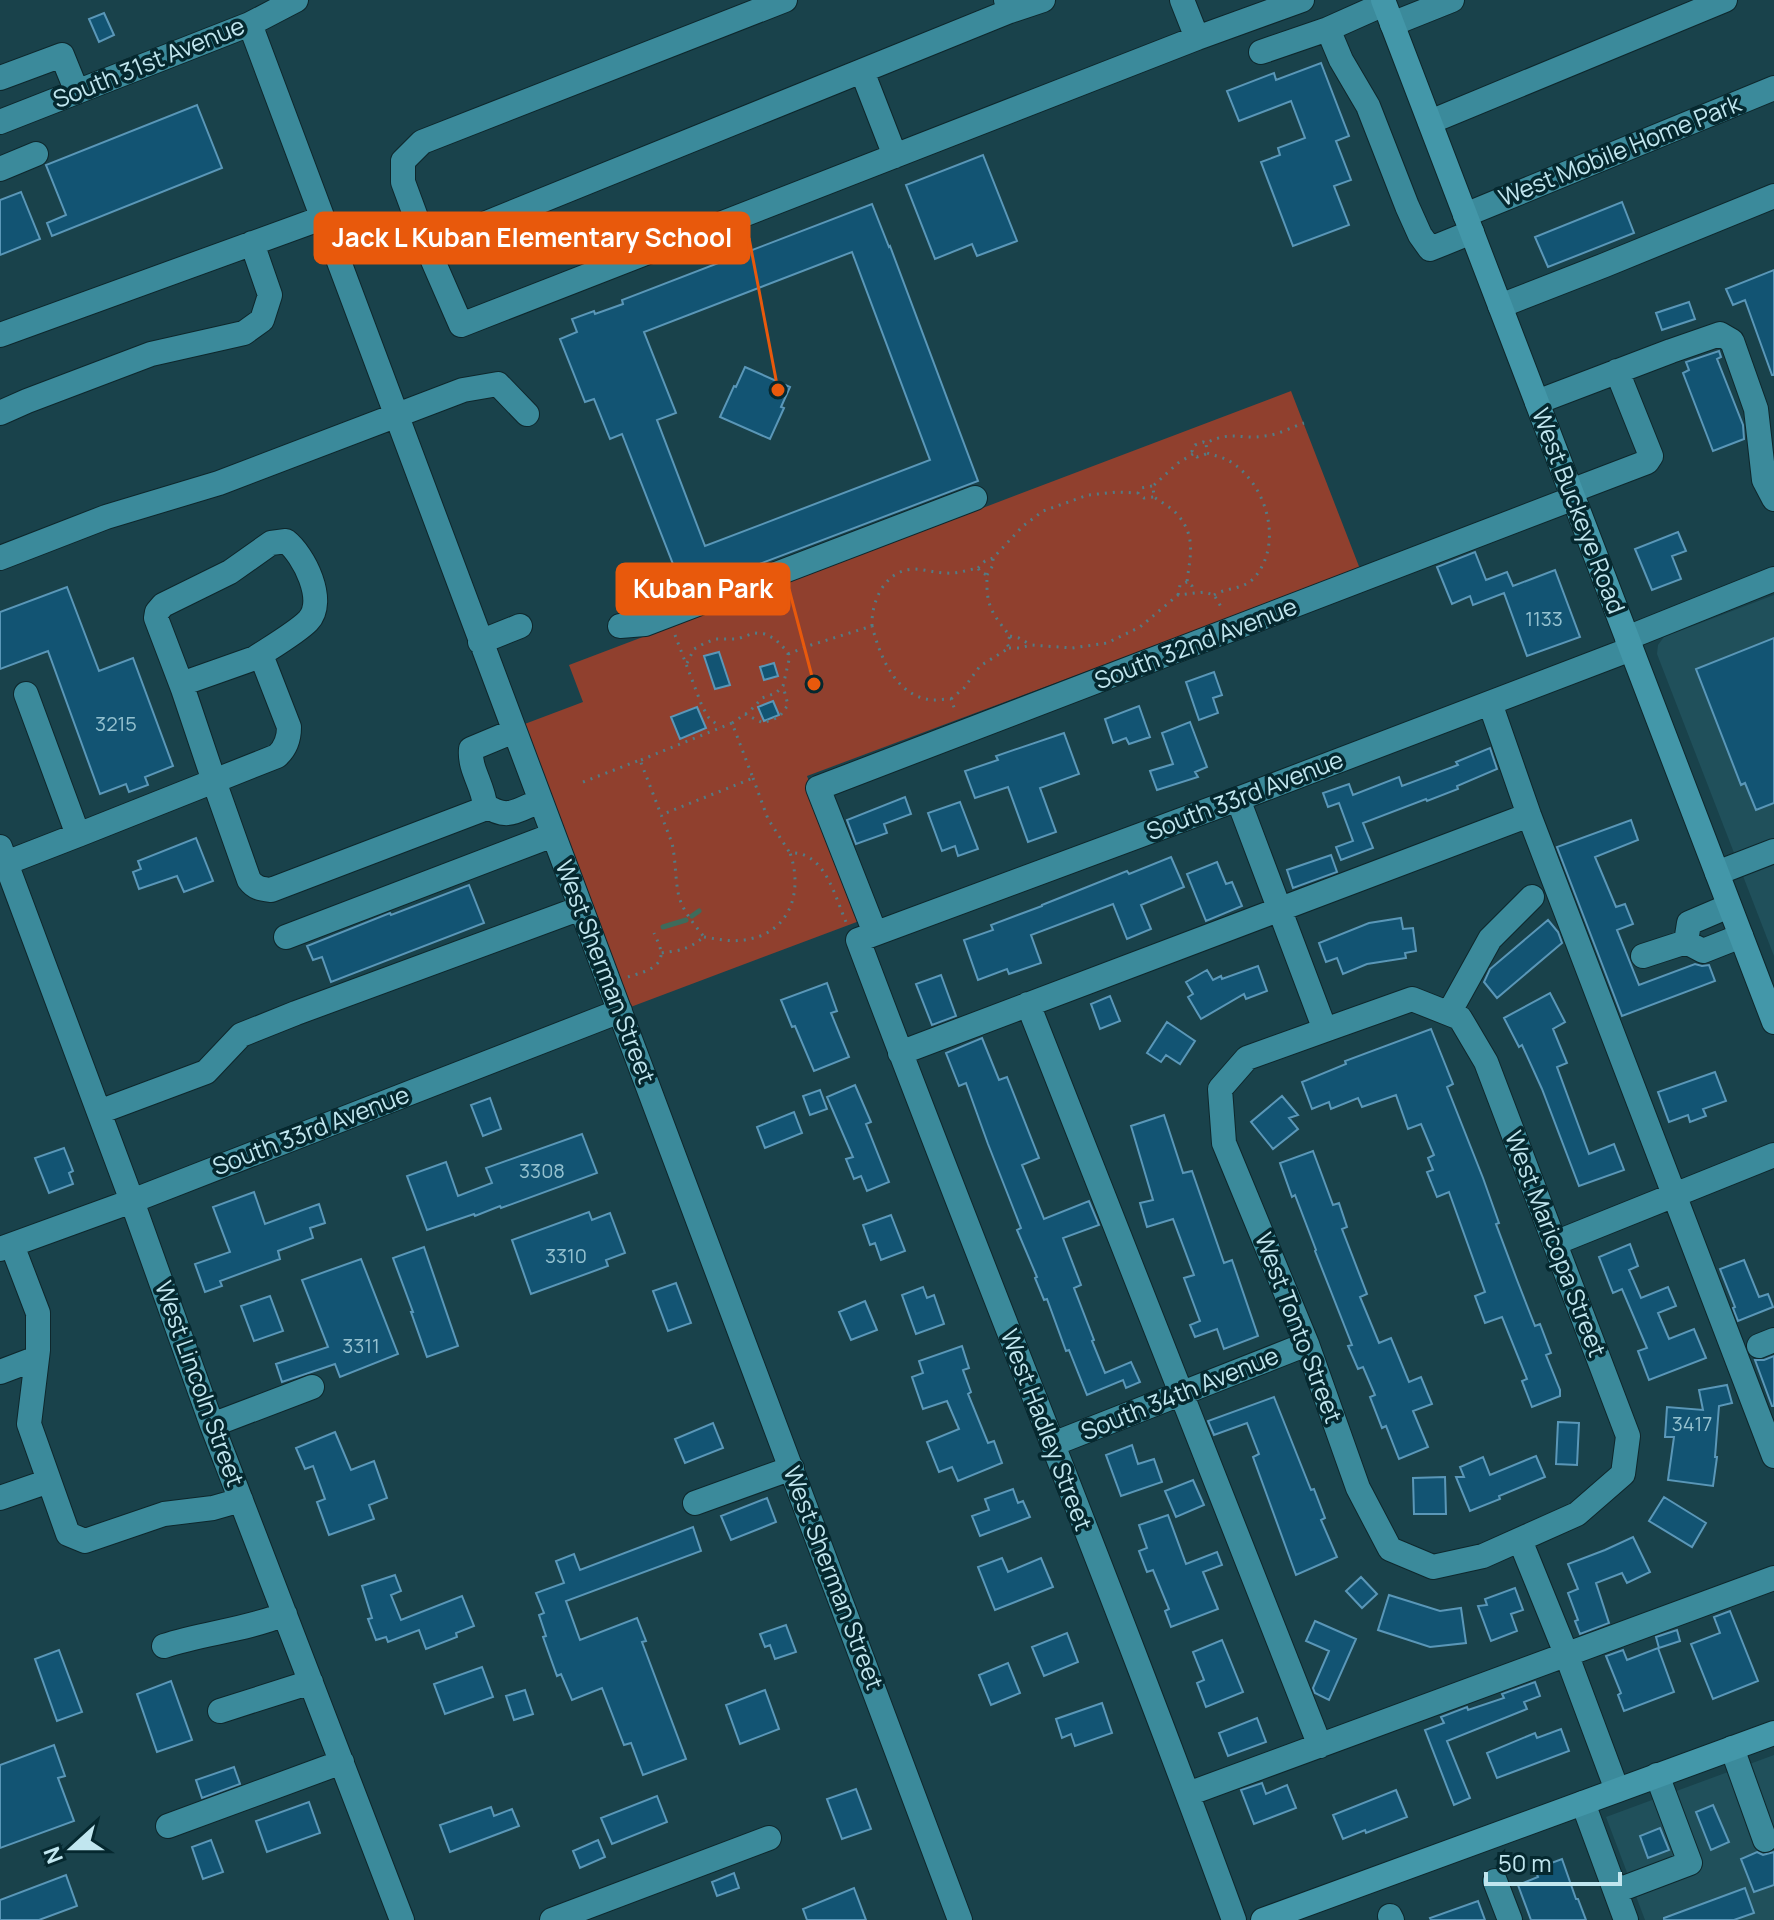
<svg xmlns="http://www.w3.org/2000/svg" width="1774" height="1920" viewBox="0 0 1774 1920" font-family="Manrope,sans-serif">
  <rect width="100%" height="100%" fill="#19424b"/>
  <path fill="#20505b" d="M1774,595V956L1657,654L1658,645L1664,637Z
    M1774,1755V1920H1645L1606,1817Z"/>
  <path fill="#90402e" d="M1291,391L1360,569L807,776L862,920L628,1008L522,725L583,702L569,665Z"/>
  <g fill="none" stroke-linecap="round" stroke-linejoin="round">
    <path stroke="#3e6b5b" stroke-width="5" d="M692,916L699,911
      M663,927L686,920"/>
  </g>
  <path fill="#125473" stroke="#5a97b8" stroke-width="2" fill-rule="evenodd" d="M104,13L114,35L99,42L89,19Z
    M1321,63L1349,136L1336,141L1351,180L1334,186L1349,225L1293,246L1261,162L1280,155L1278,148L1305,138L1291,101L1239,121L1227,91L1274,73L1276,80Z
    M197,105L222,168L52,236L47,223L66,215L46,165Z
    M983,155L1017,241L977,256L972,244L935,259L906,185Z
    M21,192L40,239L0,255V200Z
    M1622,202L1634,233L1548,267L1535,237Z
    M872,204L889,247L890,246L978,481L725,577L723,572L682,587L622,434L610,439L594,399L585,402L560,339L577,332L572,319L594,311L595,314L623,304L622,300ZM852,252L930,460L705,546L657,420L676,413L644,332Z
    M1774,270V375H1772L1745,300L1733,305L1726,289Z
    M1689,302L1695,319L1662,330L1656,313Z
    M1719,351L1721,357L1717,359L1743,425L1744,439L1713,451L1683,373L1689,370L1686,362Z
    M745,367L790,387L781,407L784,408L770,439L720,417L734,386L736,387Z
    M1678,532L1686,551L1672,556L1681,579L1652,590L1635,549Z
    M1475,552L1486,580L1507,572L1513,586L1555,570L1580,637L1527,656L1504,593L1473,605L1470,596L1452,604L1437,567Z
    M67,587L99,671L133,658L173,766L145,777L148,785L129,792L126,784L100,794L48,651L0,669V612Z
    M1774,638V803L1756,810L1745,783L1741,785L1696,669Z
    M719,652L730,685L715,689L704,656Z
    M774,663L778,676L764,680L760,667Z
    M1214,672L1222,695L1213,698L1218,713L1199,720L1186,682Z
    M773,701L779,715L764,721L758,707Z
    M1139,706L1150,737L1129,744L1126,738L1113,743L1105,719Z
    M697,707L706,728L680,739L671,717Z
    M1190,722L1207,767L1195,772L1198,777L1157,790L1150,771L1173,764L1162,733Z
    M1064,733L1079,774L1040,788L1056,832L1028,842L1008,787L975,798L965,771L998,760L996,756Z
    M1490,748L1497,769L1457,786L1458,789L1427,801L1426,799L1363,823L1373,848L1341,860L1336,847L1353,841L1339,803L1328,807L1323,793L1349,784L1353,795L1399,777L1402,786L1458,765L1456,762Z
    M905,797L911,814L884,824L887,833L856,844L847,820Z
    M960,802L978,849L958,856L955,846L942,851L928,813Z
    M1631,820L1638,840L1595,857L1616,907L1625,904L1633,924L1617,930L1639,985L1695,964L1702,966L1709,965L1715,981L1622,1016L1557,847Z
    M196,838L213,881L184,892L177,876L139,889L133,872L141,869L138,861Z
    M1331,855L1337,872L1293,888L1287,870Z
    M1171,857L1184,887L1141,905L1151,929L1127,939L1113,904L1031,935L1041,963L1009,974L1007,969L978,980L964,940L993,930L991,925L1042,906V905L1127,871L1129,874Z
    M1217,862L1226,884L1232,882L1242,906L1206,921L1187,874Z
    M469,885L484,923L331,982L322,957L313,960L307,946L390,913L391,915Z
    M1401,918L1403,929L1413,928L1416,951L1405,953L1406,958L1367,964L1343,974L1337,958L1326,962L1319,943L1369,923Z
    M1548,920L1558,932L1562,943L1497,998L1484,982L1490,969Z
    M1258,966L1267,991L1246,999L1244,994L1201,1019L1188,997L1193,994L1186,982L1207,970L1213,980L1221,976L1222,979Z
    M941,975L956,1016L932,1025L916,984Z
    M827,983L837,1011L831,1013L849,1057L814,1071L795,1026L792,1027L781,1000Z
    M1550,993L1565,1022L1553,1029L1567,1063L1557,1067L1589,1154L1614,1144L1624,1170L1579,1186L1542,1089L1522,1045L1519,1047L1504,1018Z
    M1110,996L1120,1021L1100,1029L1091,1004Z
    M1167,1022L1195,1041L1180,1064L1166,1055L1161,1062L1147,1053Z
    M1431,1029L1453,1084L1447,1087L1483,1178L1499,1223L1496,1224L1517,1280L1535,1326L1540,1324L1551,1353L1546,1355L1560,1390V1396L1532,1407L1522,1381L1527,1379L1502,1317L1485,1323L1475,1296L1485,1292L1449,1192L1437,1197L1427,1172L1433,1170L1428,1158L1434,1155L1421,1124L1408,1129L1396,1095L1362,1107L1358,1098L1331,1109L1329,1102L1312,1109L1302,1082L1346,1064L1345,1061Z
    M982,1038L999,1080L1007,1077L1039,1158L1022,1165L1044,1219L1089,1201L1099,1225L1063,1238L1081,1285L1074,1288L1094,1340L1092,1341L1105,1373L1131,1362L1140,1382L1126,1388L1123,1380L1087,1395L1069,1350L1066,1351L1047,1299L1044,1300L1035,1278L1037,1277L1017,1230L1021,1228L988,1144L966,1083L959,1086L946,1053Z
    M1715,1072L1726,1101L1703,1109L1706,1116L1690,1122L1688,1115L1669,1122L1658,1092Z
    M855,1085L871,1122L866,1124L889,1182L867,1191L861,1176L854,1179L846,1159L853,1157L827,1097Z
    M820,1090L827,1109L810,1115L803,1096Z
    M1282,1096L1298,1115L1289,1118L1298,1129L1273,1149L1251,1122Z
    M490,1098L501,1129L483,1136L471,1105Z
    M794,1112L802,1133L765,1148L757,1127Z
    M1164,1115L1183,1173L1192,1171L1224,1263L1232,1260L1258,1336L1224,1349L1217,1329L1195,1337L1190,1325L1200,1321L1184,1278L1194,1275L1173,1219L1147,1227L1140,1203L1153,1200L1131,1126Z
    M582,1134L597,1173L501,1208L500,1206L475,1216L474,1214L427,1230L407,1176L446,1162L458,1196L492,1183L486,1168Z
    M64,1148L73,1171L69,1173L73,1184L49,1193L35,1158Z
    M1313,1151L1333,1205L1339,1203L1347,1227L1342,1229L1367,1294L1360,1297L1379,1343L1391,1338L1409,1382L1421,1377L1432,1404L1413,1411L1428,1447L1399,1459L1386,1426L1382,1428L1370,1397L1375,1395L1363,1367L1358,1369L1348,1346L1352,1345L1315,1251L1316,1250L1295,1195L1292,1197L1280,1163Z
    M254,1192L265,1224L319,1204L325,1223L310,1228L313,1238L278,1251L280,1259L220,1281L222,1286L205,1292L195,1264L230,1252L213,1207Z
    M589,1212L592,1220L610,1213L625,1253L606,1260L608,1266L531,1294L512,1240Z
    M891,1215L905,1251L881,1260L875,1243L870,1245L863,1225Z
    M1630,1244L1638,1266L1629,1270L1641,1298L1668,1287L1676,1306L1658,1313L1669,1339L1694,1329L1706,1358L1649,1380L1638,1351L1647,1348L1622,1289L1613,1293L1599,1257Z
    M424,1247L458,1346L427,1357L411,1312H413L393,1258Z
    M361,1259L398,1354L340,1377L335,1364L282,1382L276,1364L328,1347L302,1280Z
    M1744,1260L1759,1297L1768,1294L1773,1307L1738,1321L1733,1308L1735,1307L1720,1269Z
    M676,1283L691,1323L668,1331L653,1291Z
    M923,1287L927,1298L934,1295L944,1324L916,1334L902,1295Z
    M270,1296L283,1331L254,1341L241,1306Z
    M865,1301L877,1330L851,1340L839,1312Z
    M962,1346L969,1368L963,1370L971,1392L968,1394L988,1443L994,1441L1002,1463L958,1481L952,1467L939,1472L927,1442L959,1429L947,1401L923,1409L912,1377L923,1373L919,1361Z
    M1774,1356V1406H1772L1755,1360H1764Z
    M1727,1385L1732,1403L1719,1406L1715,1457H1717L1713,1486L1668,1480L1674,1437H1665L1667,1407L1703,1410L1699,1390Z
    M1274,1397L1311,1490L1314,1489L1325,1518L1321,1520L1337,1557L1296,1575L1253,1457L1259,1454L1247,1423L1214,1435L1208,1421Z
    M1558,1422L1579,1423L1577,1465L1556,1464Z
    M713,1423L723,1448L685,1463L675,1439Z
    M335,1432L351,1470L374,1461L387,1498L369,1505L374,1519L329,1535L317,1502L325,1499L313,1466L305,1469L296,1448Z
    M1132,1445L1138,1464L1154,1459L1162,1482L1121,1496L1106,1455Z
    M1536,1456L1545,1477L1499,1496L1500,1499L1470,1511L1456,1477H1464L1460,1467L1483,1457L1490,1475Z
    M1445,1477L1446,1514H1414L1413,1478Z
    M1193,1480L1204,1505L1176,1517L1165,1491Z
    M1013,1489L1018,1503L1023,1501L1030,1517L980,1536L972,1516L989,1510L985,1499Z
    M1664,1497L1706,1523L1692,1547L1649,1521Z
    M767,1498L776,1522L731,1540L721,1516Z
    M1168,1515L1186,1564L1217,1552L1222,1565L1203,1572L1218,1609L1171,1627L1165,1611L1169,1609L1153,1570L1147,1572L1139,1551L1147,1548L1139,1525Z
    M693,1527L701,1551L566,1601L580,1640L637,1618L646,1641L642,1642L686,1759L643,1775L631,1743L624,1745L602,1688L572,1700L561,1674L557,1676L543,1637L546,1636L539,1615L544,1613L536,1593L564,1583L556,1561L574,1554L580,1570Z
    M1633,1537L1650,1572L1627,1583L1622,1573L1596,1583L1609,1623L1580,1634L1575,1621L1578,1620L1568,1593L1578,1589L1568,1564L1605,1550Z
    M1002,1558L1008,1572L1041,1558L1053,1587L995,1610L978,1567Z
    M395,1575L401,1591L391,1595L401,1620L462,1596L474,1626L456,1633L457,1637L426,1649L419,1630L388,1642L386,1637L376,1640L368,1619L372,1618L362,1586Z
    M1361,1577L1377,1594L1362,1608L1346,1591Z
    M1515,1588L1523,1610L1511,1614L1517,1631L1491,1641L1478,1606L1487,1605L1485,1599Z
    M1389,1595L1440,1611L1461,1608L1466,1643L1430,1647L1378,1630Z
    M1730,1611L1758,1681L1713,1699L1691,1644L1720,1633L1714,1617Z
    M1315,1621L1356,1639L1329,1700L1315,1693L1313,1688L1329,1651L1306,1641Z
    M786,1625L796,1652L775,1659L770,1645L765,1647L760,1634Z
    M1677,1630L1680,1641L1659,1648L1656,1637Z
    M1067,1633L1078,1662L1044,1676L1032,1647Z
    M1222,1640L1243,1692L1206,1707L1197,1683L1204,1680L1193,1652Z
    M1658,1648L1674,1692L1624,1711L1618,1695L1621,1693L1606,1656L1623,1650L1627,1660Z
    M59,1650L82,1712L57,1721L35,1659Z
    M1008,1663L1020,1693L991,1705L979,1675Z
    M482,1667L493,1697L445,1714L434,1684Z
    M171,1681L192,1740L157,1752L137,1694Z
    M1535,1682L1540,1696L1524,1702L1527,1709L1447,1741L1470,1798L1454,1805L1425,1730L1444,1723L1441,1717L1467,1707L1468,1710L1504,1698L1502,1694Z
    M525,1690L533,1714L514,1720L506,1696Z
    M765,1690L779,1729L740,1744L726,1705Z
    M1102,1703L1112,1733L1075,1746L1071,1734L1062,1738L1056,1719Z
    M1257,1718L1266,1742L1228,1756L1219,1733Z
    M1561,1729L1569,1751L1497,1778L1487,1753L1535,1733L1537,1738Z
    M54,1745L65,1776L58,1778L74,1821L0,1848V1765Z
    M234,1767L240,1784L202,1798L196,1780Z
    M1262,1783L1266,1794L1287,1785L1296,1808L1254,1824L1241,1790Z
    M856,1789L871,1829L842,1839L827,1799Z
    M1396,1790L1407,1817L1366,1833L1365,1830L1343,1839L1333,1815Z
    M657,1796L667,1822L612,1844L601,1818Z
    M309,1802L320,1833L267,1852L256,1821Z
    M1713,1805L1729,1842L1711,1850L1696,1812Z
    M491,1807L494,1816L512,1809L519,1826L450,1852L440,1825Z
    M1660,1828L1669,1850L1648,1858L1640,1836Z
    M211,1840L223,1872L203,1879L192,1847Z
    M598,1840L605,1857L580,1868L573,1851Z
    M1757,1852L1763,1855L1774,1852V1885L1754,1892L1741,1859Z
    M1562,1859L1576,1899H1578L1586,1920H1531L1518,1885L1538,1877L1535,1869Z
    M734,1873L739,1888L717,1896L712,1882Z
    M66,1875L77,1906L39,1920H0V1900Z
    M854,1888L866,1920H807L803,1909Z
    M1745,1888L1754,1913L1734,1920H1664V1918Z
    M1478,1901L1485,1920H1431L1430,1918Z"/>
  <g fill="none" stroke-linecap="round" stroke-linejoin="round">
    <defs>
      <path id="minor" d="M785,0L422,142L403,161V182L427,247L461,325L1197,38L1302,0
        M1006,0L1010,11L1043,0
        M1182,0L1197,38
        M1384,4L1328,29L1341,60L1368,106L1407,206L1420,235L1430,249L1472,232
        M250,24C485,657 727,1287 960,1920
        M1392,24L1452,0
        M1261,52L1328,29
        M862,71L895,156
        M0,78L62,55L77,92
        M0,122L250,24L296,0
        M1430,122L1725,0
        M0,169L36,154
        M1465,215L1774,88
        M427,247L1010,11
        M1500,306L1605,265L1774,196
        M0,335L322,218
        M1537,402L1671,351L1720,334L1732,341L1756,409L1764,480L1774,499
        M0,413L27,401L151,354L244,333L262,320L270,295L252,243
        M1571,491L1647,462L1651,456L1617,371
        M0,558L106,517L219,483L463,390L498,384L527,414
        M620,626L645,624L975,498
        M1627,638L1774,579
        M480,642L520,626
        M183,689L156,618L157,612L163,605L230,572L271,543L286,541C304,555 327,601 308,621C296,633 270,648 255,658
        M1490,703L1529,815L1774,1456
        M1238,799L1325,1030L1412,999L1460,1018L1486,1062L1628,1436L1623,1474L1577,1514L1483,1556L1433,1567L1390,1549L1358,1488L1307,1344L1224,1143L1220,1089L1247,1058L1325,1030
        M485,805C508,821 517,810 540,801
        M78,835L214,781L183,689L187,682L255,658L263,660L289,727C289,739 286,748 277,756L214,781L249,880C255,888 261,889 271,890L481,810L485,805C483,785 469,769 471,749L514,731
        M0,847L132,1201L212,1425L402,1920
        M6,863L78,835L26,694
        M1717,873L1774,851
        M1729,906L1689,923L1686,942L1703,951L1741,936
        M875,933L818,788L1574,498
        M286,937L553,835
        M1643,956L1686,942
        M1028,1004L1320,1746
        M1449,1013L1490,939L1532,897
        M900,1053L1529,815
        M99,1112L206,1072L241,1035L296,1013L581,908
        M1555,1243L1774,1155
        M12,1245L38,1313V1350L29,1424L68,1534L85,1541L164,1514L213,1508L241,1500
        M0,1249L132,1201L620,1011
        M1759,1346L1774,1340
        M0,1372L37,1358
        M212,1425L312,1387
        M1053,1444L1307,1344
        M0,1498L49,1481
        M695,1503L792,1468
        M1520,1540L1567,1656L1617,1790
        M164,1646C203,1633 246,1630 285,1614
        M220,1711L311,1682
        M1732,1748L1765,1840
        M1188,1794L1774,1578
        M1583,1803L1626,1920
        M168,1826L342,1762
        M1495,1881L1510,1920
        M1616,1891L1690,1863L1657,1775
        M1390,1916L1392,1920
        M552,1920L769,1838
        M1234,1920C1114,1591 981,1268 858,940L1238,799L1631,649"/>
      <path id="major" d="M1383,0L1774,1022
        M1263,1920L1774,1733"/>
    </defs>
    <use href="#minor" stroke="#0e272c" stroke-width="26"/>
    <use href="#major" stroke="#0e272c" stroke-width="26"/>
    <path stroke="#537b84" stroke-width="3" stroke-dasharray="2 6" stroke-linecap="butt" d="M1193,454L1178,463L1153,486L1154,497C1161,502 1170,507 1176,513C1197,536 1190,555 1187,582L1192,586L1194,592
      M1206,454L1197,457L1192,451L1195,445L1203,442L1206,443
      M1152,486L1141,488L1138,493L1144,498L1154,497
      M978,568L985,561L993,558L1023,526L1043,511L1088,495L1118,492L1138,493
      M987,575L993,565V558
      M1178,595L1180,585L1187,582
      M1214,595C1227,587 1243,590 1254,578C1284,544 1267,485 1231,462C1223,457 1215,456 1207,453L1206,443C1232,430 1241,440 1265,436C1278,435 1292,427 1304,423
      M872,626C871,601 885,570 914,569C924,569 935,573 946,573C957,574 967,570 978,568L980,572L987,575C986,606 991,612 1010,636L1007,643L1009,648L980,666L964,688L951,699
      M675,635L702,706L709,718L720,727
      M1010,636L1019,638L1031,645
      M1009,648H1020L1031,645L1072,648L1107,643L1140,627L1178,595L1204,592L1214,595L1223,610
      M788,654L811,645L872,626C880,656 895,696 932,700C938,700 945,699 951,699L956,713
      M687,663L694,649L705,643L716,639H737L754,633L765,634L775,639L785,649L788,654L789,660L783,686L776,693L762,698L750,711L732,723
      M745,714L763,723L779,717L788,705L783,686
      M641,760L732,723L753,778L661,815
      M753,778L768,819L790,853
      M583,782L640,760L672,843C676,861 675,880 679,897C684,913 695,925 704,937C687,950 682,950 661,953
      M704,937C717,939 730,942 743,940C789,935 804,893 790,853C825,851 835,897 846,922
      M628,977C639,973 662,969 661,953C661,947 656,938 654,933"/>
    <use href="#minor" stroke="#3b8a9b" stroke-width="24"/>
    <use href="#major" stroke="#4397a9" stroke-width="24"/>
  </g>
  <g text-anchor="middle" stroke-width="7" stroke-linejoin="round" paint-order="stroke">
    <g font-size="20" fill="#95c2d0">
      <text x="1544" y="626">1133</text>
      <text x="116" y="731">3215</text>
      <text x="542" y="1178">3308</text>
      <text x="566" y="1263">3310</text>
      <text x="361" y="1353">3311</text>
      <text x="1692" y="1431">3417</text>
    </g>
    <g font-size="24" fill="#c1e6ef" stroke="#05282f">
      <text transform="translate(149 63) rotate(-22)" y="8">South 31st Avenue</text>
      <text transform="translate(1620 151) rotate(-22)" y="8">West Mobile Home Park</text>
      <text transform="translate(1578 511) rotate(69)" y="8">West Buckeye Road</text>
      <text transform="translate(1196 644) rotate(-21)" y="8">South 32nd Avenue</text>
      <text transform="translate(1245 796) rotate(-21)" y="8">South 33rd Avenue</text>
      <text transform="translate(605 972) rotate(69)" y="8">West Sherman Street</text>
      <text transform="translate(311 1131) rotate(-21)" y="8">South 33rd Avenue</text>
      <text transform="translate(1555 1244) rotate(69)" y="8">West Maricopa Street</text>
      <text transform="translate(1298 1328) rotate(69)" y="8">West Tonto Street</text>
      <text transform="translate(199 1384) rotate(70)" y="8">West Lincoln Street</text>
      <text transform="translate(1180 1394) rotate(-22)" y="8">South 34th Avenue</text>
      <text transform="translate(1046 1430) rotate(69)" y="8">West Hadley Street</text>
      <text transform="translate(833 1578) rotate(69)" y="8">West Sherman Street</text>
    </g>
  </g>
  <path fill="none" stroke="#e8590c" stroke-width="3" d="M778 390L749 238M814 684L789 589"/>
  <g fill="#e8590c" stroke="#05282f" stroke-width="3">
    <circle cx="778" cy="390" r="8"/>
    <circle cx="814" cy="684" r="8"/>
  </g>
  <g fill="#e8590c" stroke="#e8590c" stroke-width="3">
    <rect x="315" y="213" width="434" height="50" rx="8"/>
    <rect x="617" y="564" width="172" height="50" rx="8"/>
  </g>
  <g font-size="26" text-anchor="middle" font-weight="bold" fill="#fff">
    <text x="532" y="247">Jack L Kuban Elementary School</text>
    <text x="703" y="598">Kuban Park</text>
  </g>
  <g transform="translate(72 1848) rotate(249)" stroke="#05282f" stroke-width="6" paint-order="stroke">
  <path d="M0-6L14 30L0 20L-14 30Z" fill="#c1e6ef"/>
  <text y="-12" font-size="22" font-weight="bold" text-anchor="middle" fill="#c1e6ef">N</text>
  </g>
  <path d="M1486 1872v12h134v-12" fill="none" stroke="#c1e6ef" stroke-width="4"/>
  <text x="1498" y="1872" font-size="24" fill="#c1e6ef" stroke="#05282f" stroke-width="6" paint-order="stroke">50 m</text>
</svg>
